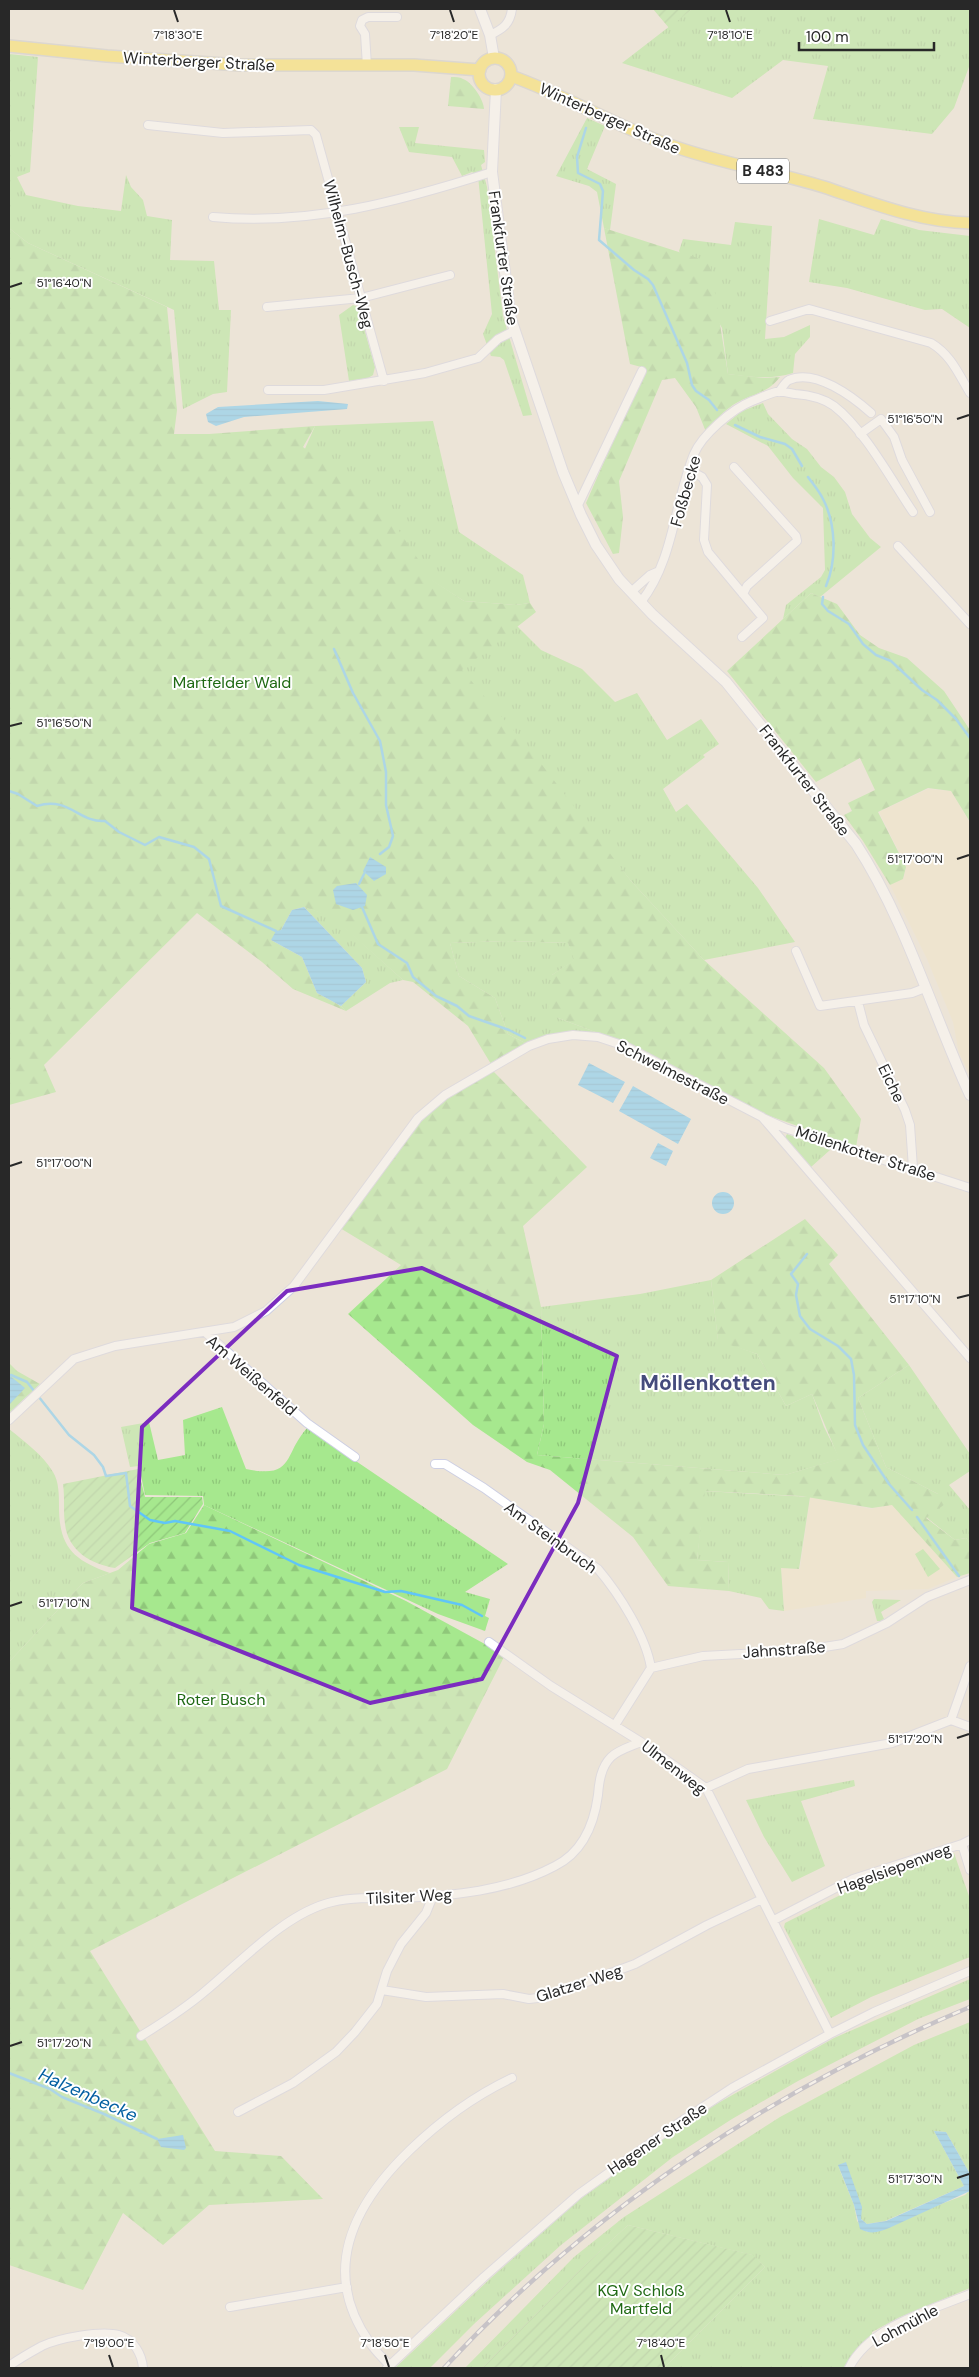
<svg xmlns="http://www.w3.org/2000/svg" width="979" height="2377" viewBox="0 0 979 2377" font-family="'DM Sans',sans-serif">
  <defs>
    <pattern id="grass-tufts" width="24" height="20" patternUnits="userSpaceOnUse" patternTransform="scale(1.25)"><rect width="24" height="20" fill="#a6e88e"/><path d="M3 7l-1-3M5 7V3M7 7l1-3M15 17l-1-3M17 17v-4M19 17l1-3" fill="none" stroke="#8fc77a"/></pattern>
    <pattern id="forest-firs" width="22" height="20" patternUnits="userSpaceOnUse" patternTransform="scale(1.25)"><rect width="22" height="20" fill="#a6e88e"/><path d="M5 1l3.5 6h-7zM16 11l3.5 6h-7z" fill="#8fc77a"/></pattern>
    <pattern id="garden-furrows" width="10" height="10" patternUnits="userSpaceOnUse" patternTransform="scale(1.25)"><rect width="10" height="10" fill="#a6e88e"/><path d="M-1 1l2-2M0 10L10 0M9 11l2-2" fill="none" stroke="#8fc77a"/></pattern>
    <pattern id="water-rules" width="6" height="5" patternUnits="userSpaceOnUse" patternTransform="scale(1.25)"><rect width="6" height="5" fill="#60c5f8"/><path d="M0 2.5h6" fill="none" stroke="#53a9d5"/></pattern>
  </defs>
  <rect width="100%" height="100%" fill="#ece4d7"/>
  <path fill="#f0e5c5" d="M928,789L951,791L970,823V1075L959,1053L953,1022L927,959L890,885L904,878L906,866L879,812Z
    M810,1497L871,1509L892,1504L957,1577L928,1589L866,1591V1598L784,1611L781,1568L800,1569Z"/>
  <path fill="url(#grass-tufts)" d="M692,9H970V64L954,108L932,134L813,119L828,66L783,60L732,98L622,63Z
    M9,54L38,57L30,172L17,177L26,195L78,206L121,211L126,175L131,187L143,200L147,216L172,220L170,260L214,261L219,310H231L227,392L213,394L183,409L174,310L28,243L9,228Z
    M587,118L605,126L587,169L616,184L610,230L604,228L597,192L589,186L556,176Z
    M399,127H419L415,143L484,150L485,162L481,165L487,187L503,316L532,415L523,416L504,360L500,357L491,356L483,334L492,314L478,176L472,172L462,176L452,157L409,152Z
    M819,219L874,235L881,219L919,230L970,236V328L942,309L925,310L847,288L809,282Z
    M735,222L772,226L765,339L784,337L810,325V337L795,354L793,373C771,380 751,377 728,374L722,328L679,251L683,239L731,245Z
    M353,305L358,307L375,367L373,375L368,378L349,381L339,315Z
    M763,403L768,414L792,439L807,449L821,467L834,477L845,492L852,514L870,538L881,547L820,597L811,593L783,619L786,605L821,577L825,570L823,508L793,478L768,446L726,424L742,411Z
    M433,421L459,532L523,575L530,603L515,605L464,601L431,580L304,451L315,426Z
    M517,626L541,650L582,669L615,702L637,693L667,740L701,719L719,744L703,755L705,757L663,789L676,812L687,804L758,888L795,942L704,960L631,881L461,670Z
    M304,907L332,916L403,980L390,983L346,1011L341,1006L366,982L362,968Z
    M506,941L568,943L575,960L552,975L558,1018L606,1036L573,1032L527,1044L508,1034L495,998L459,976L450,943Z
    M787,1134L830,1150L811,1167L785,1138Z
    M711,1280L718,1340L757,1354L786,1406L812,1394L824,1427L840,1459L785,1475L537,1455L544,1424L541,1307L640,1294Z
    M909,1365L970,1454V1471L949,1485L970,1510V1543L966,1538L955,1540L926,1517L938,1494L886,1467L858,1398Z
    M222,1407L246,1469C295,1479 283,1455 307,1428L508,1564L465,1592L490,1599L485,1616L489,1618L485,1631L438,1614L204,1505L203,1496L145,1495L139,1466L130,1467L121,1427L149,1422L158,1460L185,1455L183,1420Z
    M9,1429C24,1441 43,1455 53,1472C59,1481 59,1496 59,1506C59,1547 73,1560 110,1573L83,1583L9,1662Z
    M704,1491L810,1497L799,1569L781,1568L784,1611L769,1609L761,1598L729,1591L728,1562L697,1560Z
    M923,1549L940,1569L928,1577L915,1554Z
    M874,1599L901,1600L881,1612L884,1619L881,1621H877L872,1602Z
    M854,1780L855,1786L801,1801L825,1866L792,1882L764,1837L746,1800Z
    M954,1853L970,1899V1957L871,1997L831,2018L784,1927L785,1923L862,1884Z
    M970,1979V1999L918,2019L798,2081L732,2119L673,2157L561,2245L474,2324L430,2368H395L492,2277L579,2200L695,2116L834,2038Z
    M970,2022V2174L946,2132L934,2131L964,2186L885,2221L867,2224L861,2219V2213L838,2166L854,2205L857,2221L867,2232L965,2195L970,2190V2288L898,2318L872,2332V2336L862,2343L843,2368H664L765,2267L752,2255L628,2225L584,2266L482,2368H465L574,2257L624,2217L780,2117L914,2045Z"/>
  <path fill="url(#forest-firs)" d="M451,77C455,77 460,77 463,79C472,82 484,100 484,109L448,106Z
    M9,228L28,243L167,307L177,410L174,434H209L315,426L303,447L389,516L432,580L464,601L515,605L530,603L536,612L462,670L536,757L631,881L704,960L824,1068L861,1119L856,1147L761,1113L606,1036L558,1018L548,1009L552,975L574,960L568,943L506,941L450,943L459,976L495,998L508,1034L527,1044L491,1064L468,1026L413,982L403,980L332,917L304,907L292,910L281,930L271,940L302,957L317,993L341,1006L346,1011L293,989L262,962L197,913L44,1065L56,1092L9,1105Z
    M604,228L710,262L728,374L764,378L780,377C766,396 746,394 729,408C720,414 714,424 706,432L696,407L675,378L662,380L619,481L623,517L619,553L613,554L586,503L645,368L630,364Z
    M811,593L837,604L860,635L879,648L907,658L944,691L970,730V822L951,791L928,788L878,812L906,867L903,879L890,885L863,841L844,815L852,811L848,803L875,790L860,758L816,782L727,671Z
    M493,1071L587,1167L523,1226L541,1307L544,1424L537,1455L785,1475L839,1459L812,1394L786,1406L757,1354L718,1341L711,1280L805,1219L838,1255L829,1264L909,1365L858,1398L886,1467L938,1494L945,1504L926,1518L955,1540L966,1538L970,1543V1573L957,1577L892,1505L872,1508L801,1496L705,1491L697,1560L728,1562L729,1591L668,1586L633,1537L550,1470L527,1462L473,1425L348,1314L401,1265L340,1228L420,1121L447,1099Z
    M9,1363L17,1371L40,1384L9,1413Z
    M204,1505L406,1601L505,1655L447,1769L90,1951L215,2151L281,2156L323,2199L209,2205L163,2245L123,2213L83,2290L9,2265V1662L83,1583L118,1570L149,1544L186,1533Z"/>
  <path fill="url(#garden-furrows)" d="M653,9H692L669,28Z
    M138,1469L145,1497H202L203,1504L185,1533L150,1543L115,1568C91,1564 68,1551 65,1524C63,1511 65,1498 63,1484Z
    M628,2225L753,2255L765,2267L664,2368H482L584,2266Z"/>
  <path fill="url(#water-rules)" d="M318,401L348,404L347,409L244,417L216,426L208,422L206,414L218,407Z
    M370,857L386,867V874L374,881L363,871Z
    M356,883L367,895L365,906L353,910L336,904L333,890L337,886Z
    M304,907L362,968L366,982L341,1006L317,993L302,957L271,940L276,931L281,930L292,910Z
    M589,1063L625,1082L613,1103L578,1085Z
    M633,1086L691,1119L678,1144L619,1111Z
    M658,1143L673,1151L666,1166L650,1158Z
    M712 1203a11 11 0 1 1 22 0a11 11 0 1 1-22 0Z
    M9,1375L25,1388L9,1405Z
    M934,2131L946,2132L970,2174V2191L889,2228C879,2232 871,2235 860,2229L854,2205L838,2165L846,2162L862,2207L861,2219L867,2224L886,2221L964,2186Z
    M183,2135L186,2148L184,2150L161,2147L157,2139Z"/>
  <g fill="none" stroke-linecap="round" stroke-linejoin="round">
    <path stroke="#60c5f8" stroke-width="2.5" d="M586,128L577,157L578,173L600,184L603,191L599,240L634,270L648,279L653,285L687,363L692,385L696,391L709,400L717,410
      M735,425L760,437L785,444L792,449L802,466
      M808,477C813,484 819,491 823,499C836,524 837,560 826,586
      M823,597L822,604L828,611L849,624L863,644L876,655L891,661L922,690L937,700L956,719L970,738
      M334,649L353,693L380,741L386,772V805L393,836L389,847L380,854
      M9,791L18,794L37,806C69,796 79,823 105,821L119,832L145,845L159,837L194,847L209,859L221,906L276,931
      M359,884L365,872
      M362,907L378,944L407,963L413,977L436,996L457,1006L469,1016L509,1030L525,1038
      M807,1254L791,1274L798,1284L796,1295L800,1316L810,1329L838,1346L851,1359L854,1375L855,1425L863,1445L889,1484L912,1510
      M11,1375L27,1382L69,1435L94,1455L103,1467L106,1476L126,1473L130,1506L150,1520L165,1523L175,1521L230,1531L299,1565L385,1592L401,1591L462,1605L482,1616
      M917,1517L959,1576
      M9,2073L50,2089L62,2097L104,2114L157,2139"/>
    <defs>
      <path id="street" d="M490,35C503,29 510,24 512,9
        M367,66L365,34L360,26L362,20L368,17H397
        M148,125L223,133L311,130L316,135L384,381
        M213,217C310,226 401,201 492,172
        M267,307L361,298L450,275
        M770,321L809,309L931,343C951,355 958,373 970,393
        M268,390H324L425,373L478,358L498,339L514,331
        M779,392C782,388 785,382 789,380C815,368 853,397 871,413
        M860,434L881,419L894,437L902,460L930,512
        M734,467L796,536L797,541L747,586L743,594
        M689,470L702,477L707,485L704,540L708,552L763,618L742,637
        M577,507L642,371
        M898,546L970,624
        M631,592L650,575L657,572
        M641,602C674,560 674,503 694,454C702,435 732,409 752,401C760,398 768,394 776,392C782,391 789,393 795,394C809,395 823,398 834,406C864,429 892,481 913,512
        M796,951L820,1006L912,993L925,988
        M858,1002L864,1025L905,1110L910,1125L913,1168
        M763,1118L785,1128L970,1188
        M205,1332L307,1423L355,1457
        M9,1420L74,1359L115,1346L234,1327L266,1311L294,1286L418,1118L445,1095L529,1046L548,1039L573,1035L598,1037L625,1046L762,1117L970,1358
        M435,1464H445L484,1488L598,1569C619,1594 646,1636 651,1668
        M489,1642L551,1686L641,1742L706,1788L830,2034
        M951,1720L970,1666
        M615,1725L651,1668L703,1656L799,1651L843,1644L887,1623L927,1597L970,1580
        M706,1788L748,1769L892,1743L951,1720L970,1727
        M970,1840L962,1844L970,1870
        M774,1920L853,1879L962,1844
        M382,1990L426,1997L503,1994L529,1999L546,1997L635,1964L707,1925L762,1899
        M141,2036C162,2023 184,2009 203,1993C240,1963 285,1913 332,1902C354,1897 378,1898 400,1898C452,1896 508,1891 555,1866C583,1852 594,1825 598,1795C599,1782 601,1767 611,1757C618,1750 632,1746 641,1742
        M238,2112L293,2083L336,2052L355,2032L377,2004L387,1971L401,1944L426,1913L433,1896
        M230,2307L347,2287
        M9,2366C19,2359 31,2352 42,2346C59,2338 101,2330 119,2335C134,2339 142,2355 143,2368
        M390,2366C383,2358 375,2351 370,2343C319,2271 354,2204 410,2150C440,2121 474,2096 512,2078
        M387,2368L484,2277L579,2194L674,2126L732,2088L830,2034L874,2012L970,1971
        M849,2368C870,2326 929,2311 970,2294"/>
      <path id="secondary" d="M480,9L490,35L494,58
        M496,89L492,172L511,319L563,472L581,515L596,545L619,579L652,614L726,682L856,844C906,921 932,1012 970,1095"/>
      <path id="primary" d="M9,46L107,56L240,65H414L480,70
        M479 74a16 16 0 1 1 32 0a16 16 0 1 1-32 0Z
        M511,76C565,95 613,125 667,144C718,163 772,171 824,187C872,203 919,222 970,223"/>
    </defs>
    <use href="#street" stroke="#cdcfe3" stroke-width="10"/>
    <use href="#secondary" stroke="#cdcfe3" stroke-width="12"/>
    <use href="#primary" stroke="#c7c7c7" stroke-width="14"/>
    <use href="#street" stroke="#fff" stroke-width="8"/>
    <use href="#secondary" stroke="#fff" stroke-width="10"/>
    <use href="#primary" stroke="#fce04c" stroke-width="11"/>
    <defs>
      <path id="rail" d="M444,2368C590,2210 772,2090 970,2007"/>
    </defs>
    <use href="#rail" stroke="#9a9cb4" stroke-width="4.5"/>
    <use href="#rail" stroke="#fff" stroke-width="2.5" stroke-dasharray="8" stroke-linecap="butt"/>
  </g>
  <path d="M0 0H979V2377H0ZM422,1268L617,1356L578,1503L482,1679L370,1703L132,1608L142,1427L287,1291Z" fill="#ece4d7" fill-opacity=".55" fill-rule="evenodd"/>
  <path fill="none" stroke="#7b2cbf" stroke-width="4" stroke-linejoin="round" d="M422,1268L617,1356L578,1503L482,1679L370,1703L132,1608L142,1427L287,1291Z"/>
  <path fill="none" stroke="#282828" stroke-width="2" d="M174,10L178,22M450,10L454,22M726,10L730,22M10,287L22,283M957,419L969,415M10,726L22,723M957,859L969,855M10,1166L22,1162M957,1298L969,1295M10,1606L22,1602M957,1738L969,1734M10,2046L22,2042M957,2178L969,2174M109,2355L113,2367M385,2355L389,2367M661,2355L664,2367"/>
  <g text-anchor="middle" stroke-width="4" stroke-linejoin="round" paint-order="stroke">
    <rect fill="#fff" stroke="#686868" stroke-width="1" x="737" y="158.5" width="52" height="25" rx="4"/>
    <g font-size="15" font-weight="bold" fill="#282828">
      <text x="763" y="176">B 483</text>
    </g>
    <g font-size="16" fill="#282828" stroke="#fff">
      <text transform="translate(199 61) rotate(3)" y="6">Winterberger Straße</text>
      <text transform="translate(610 118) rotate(24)" y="6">Winterberger Straße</text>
      <text transform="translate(349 254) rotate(75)" y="6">Wilhelm-Busch-Weg</text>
      <text transform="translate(504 258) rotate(82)" y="6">Frankfurter Straße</text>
      <text transform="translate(685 491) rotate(-74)" y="6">Foßbecke</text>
      <text transform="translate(805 780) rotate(52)" y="6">Frankfurter Straße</text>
      <text transform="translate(673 1072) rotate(27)" y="6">Schwelmestraße</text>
      <text transform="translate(892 1083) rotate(64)" y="6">Eiche</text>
      <text transform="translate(866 1153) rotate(18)" y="6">Möllenkotter Straße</text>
      <text transform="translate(252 1375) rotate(41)" y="6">Am Weißenfeld</text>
      <text transform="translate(551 1537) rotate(36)" y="6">Am Steinbruch</text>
      <text transform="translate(784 1649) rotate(-4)" y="6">Jahnstraße</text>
      <text transform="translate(674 1767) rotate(38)" y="6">Ulmenweg</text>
      <text transform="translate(894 1868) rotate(-20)" y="6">Hagelsiepenweg</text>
      <text transform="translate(409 1896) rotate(-3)" y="6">Tilsiter Weg</text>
      <text transform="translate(579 1983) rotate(-18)" y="6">Glatzer Weg</text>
      <text transform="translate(657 2138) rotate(-34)" y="6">Hagener Straße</text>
      <text transform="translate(905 2325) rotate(-28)" y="6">Lohmühle</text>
    </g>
    <g font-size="16" fill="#1f6913" stroke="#fff">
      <text x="232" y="688">Martfelder Wald</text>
      <text x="221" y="1705">Roter Busch</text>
      <text x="641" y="2296">KGV Schloß<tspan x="641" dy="18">Martfeld</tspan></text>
    </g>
    <g font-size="18" font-style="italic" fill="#025fa1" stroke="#fff">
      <text transform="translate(88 2095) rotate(24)" y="6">Halzenbecke</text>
    </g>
    <g font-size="21" font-weight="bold" fill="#454b7c" stroke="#fff">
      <text x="708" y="1390">Möllenkotten</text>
    </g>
  </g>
  <g font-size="12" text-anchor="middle" fill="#282828" stroke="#fff" stroke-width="4" stroke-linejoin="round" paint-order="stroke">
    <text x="178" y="39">7°18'30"E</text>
    <text x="454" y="39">7°18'20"E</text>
    <text x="730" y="39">7°18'10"E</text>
    <text x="64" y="287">51°16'40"N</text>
    <text x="915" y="423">51°16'50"N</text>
    <text x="64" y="727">51°16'50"N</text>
    <text x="915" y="863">51°17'00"N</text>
    <text x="64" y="1167">51°17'00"N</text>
    <text x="915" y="1303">51°17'10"N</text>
    <text x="64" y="1607">51°17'10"N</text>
    <text x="915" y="1743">51°17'20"N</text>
    <text x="64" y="2047">51°17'20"N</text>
    <text x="915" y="2183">51°17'30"N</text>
    <text x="109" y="2347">7°19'00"E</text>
    <text x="385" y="2347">7°18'50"E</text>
    <text x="661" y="2347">7°18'40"E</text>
  </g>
  <rect width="979" height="2377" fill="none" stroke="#282828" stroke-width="20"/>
  <path d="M799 42v8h135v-8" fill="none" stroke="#282828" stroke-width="2.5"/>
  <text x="806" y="42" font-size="15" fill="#282828" stroke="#ffffff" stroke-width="4" paint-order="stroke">100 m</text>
</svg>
